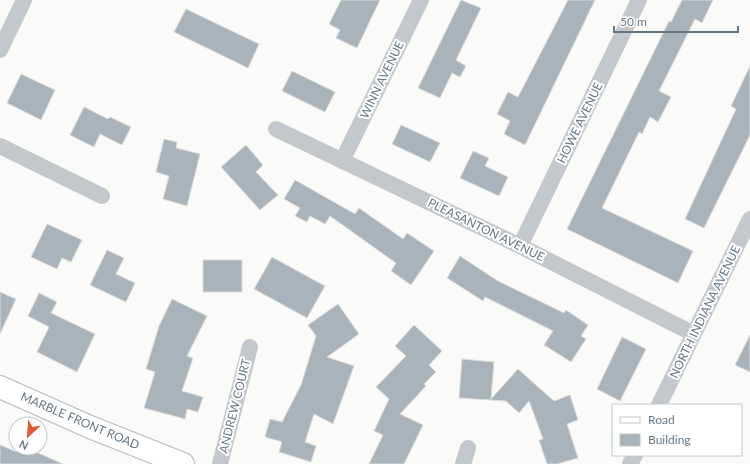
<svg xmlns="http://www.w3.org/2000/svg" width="750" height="464" viewBox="0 0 750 464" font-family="Lato,sans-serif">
  <rect width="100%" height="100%" fill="#fafaf8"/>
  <path fill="#aab3b9" stroke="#dcdcda" d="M341,0H380L357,48L336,38L340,30L329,24Z
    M461,0L481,8L456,60L466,66L460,77L452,73L440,98L418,88Z
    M568,0H595L525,145L504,134L510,121L497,114L508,92L518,97Z
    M682,0H713L702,23L695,19L659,91L671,97L658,122L650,117L642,134L639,132L602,208L693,251L678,283L567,229L669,21L671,22Z
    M186,9L259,44L248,68L174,32Z
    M750,66V135L704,228L685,219L736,109L731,106Z
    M292,71L335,92L325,112L282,91Z
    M21,74L55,90L41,120L7,103Z
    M84,107L108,119L110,117L131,127L122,145L100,134L94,147L70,135Z
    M401,125L440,143L430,162L392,144Z
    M164,139L177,142L176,148L200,154L187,206L163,199L169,176L156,172Z
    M246,145L263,165L256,172L278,195L260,210L221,167Z
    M473,151L489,158L485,166L508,177L499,196L460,178Z
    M295,180L355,214L359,208L403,239L407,233L434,251L411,285L391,271L396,263L330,216L325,224L310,216L307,222L295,216L300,208L284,199Z
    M47,224L82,240L71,262L62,258L57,269L31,257Z
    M107,250L124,258L116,274L135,283L126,302L90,285Z
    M460,256L498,281L564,313L566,310L588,325L581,336L586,339L571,362L544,345L553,331L485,297L483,301L447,278Z
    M272,257L325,286L307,318L254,289Z
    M203,260H242V292H203Z
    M0,292L16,299L0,334Z
    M39,293L57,302L51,313L95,334L77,372L37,352L49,327L28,316Z
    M172,299L207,316L187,356L193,358L182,391L203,397L198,412L187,409L185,419L144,408L155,372L146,369L159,326Z
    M338,304L359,334L327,357L354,366L333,424L314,414L305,442L316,446L311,462L279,452L282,442L265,437L270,419L282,422L301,385L316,336L308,325Z
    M414,325L442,351L429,365L436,372L424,384L426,386L400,414L423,425L404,464H369L383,435L374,431L389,399L376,387L406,356L395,346Z
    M750,335V372L735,365Z
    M622,337L646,349L620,401L597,389Z
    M462,359L494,362L491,399L518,369L554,401L570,395L578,420L567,424L578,458L557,464H547L539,440L543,439L529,401L519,413L506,401L459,398Z
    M0,445L17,452L19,448H27L63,464H0Z"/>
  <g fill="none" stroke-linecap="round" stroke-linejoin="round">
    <defs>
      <path id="secondary" d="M0,387L90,427L183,464"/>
    </defs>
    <use href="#secondary" stroke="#b3babf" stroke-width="24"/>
    <path stroke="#c3c8cc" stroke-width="16" d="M0,50L24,0
      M276,129L520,246L694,334
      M0,146L102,196
      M342,161L421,0
      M520,246L639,0
      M659,405L750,219
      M220,464L250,347
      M463,464L468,448
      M630,464L635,455"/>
    <use href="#secondary" stroke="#fff" stroke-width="22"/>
  </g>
  <g text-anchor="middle" stroke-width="4" stroke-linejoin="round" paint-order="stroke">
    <g font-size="12" fill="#657683" stroke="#fff">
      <text transform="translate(382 80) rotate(-64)" y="4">WINN AVENUE</text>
      <text transform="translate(580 123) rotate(-64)" y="4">HOWE AVENUE</text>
      <text transform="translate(486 230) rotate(26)" y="4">PLEASANTON AVENUE</text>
      <text transform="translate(705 312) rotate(-64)" y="4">NORTH INDIANA AVENUE</text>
      <text transform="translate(235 406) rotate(-76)" y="4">ANDREW COURT</text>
      <text transform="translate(80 421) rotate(23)" y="4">MARBLE FRONT ROAD</text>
    </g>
  </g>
  <rect x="612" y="404" width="130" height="52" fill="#ffffff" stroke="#c1c8cd"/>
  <rect x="620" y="417" width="20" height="6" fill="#ffffff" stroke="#c1c8cd"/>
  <text x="648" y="424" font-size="12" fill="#657683">Road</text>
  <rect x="620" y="434" width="20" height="12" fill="#aab3b9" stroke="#c1c8cd"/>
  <text x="648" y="444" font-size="12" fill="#657683">Building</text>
  <g transform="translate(28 436) rotate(206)"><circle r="19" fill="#ffffff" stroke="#c1c8cd"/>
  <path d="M0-3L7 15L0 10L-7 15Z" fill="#e4572e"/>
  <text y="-6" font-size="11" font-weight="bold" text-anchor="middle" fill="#657683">N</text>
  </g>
  <path d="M614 26v6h124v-6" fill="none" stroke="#657683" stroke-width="2"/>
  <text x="620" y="26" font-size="12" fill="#657683" stroke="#ffffff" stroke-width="3" paint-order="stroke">50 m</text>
</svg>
